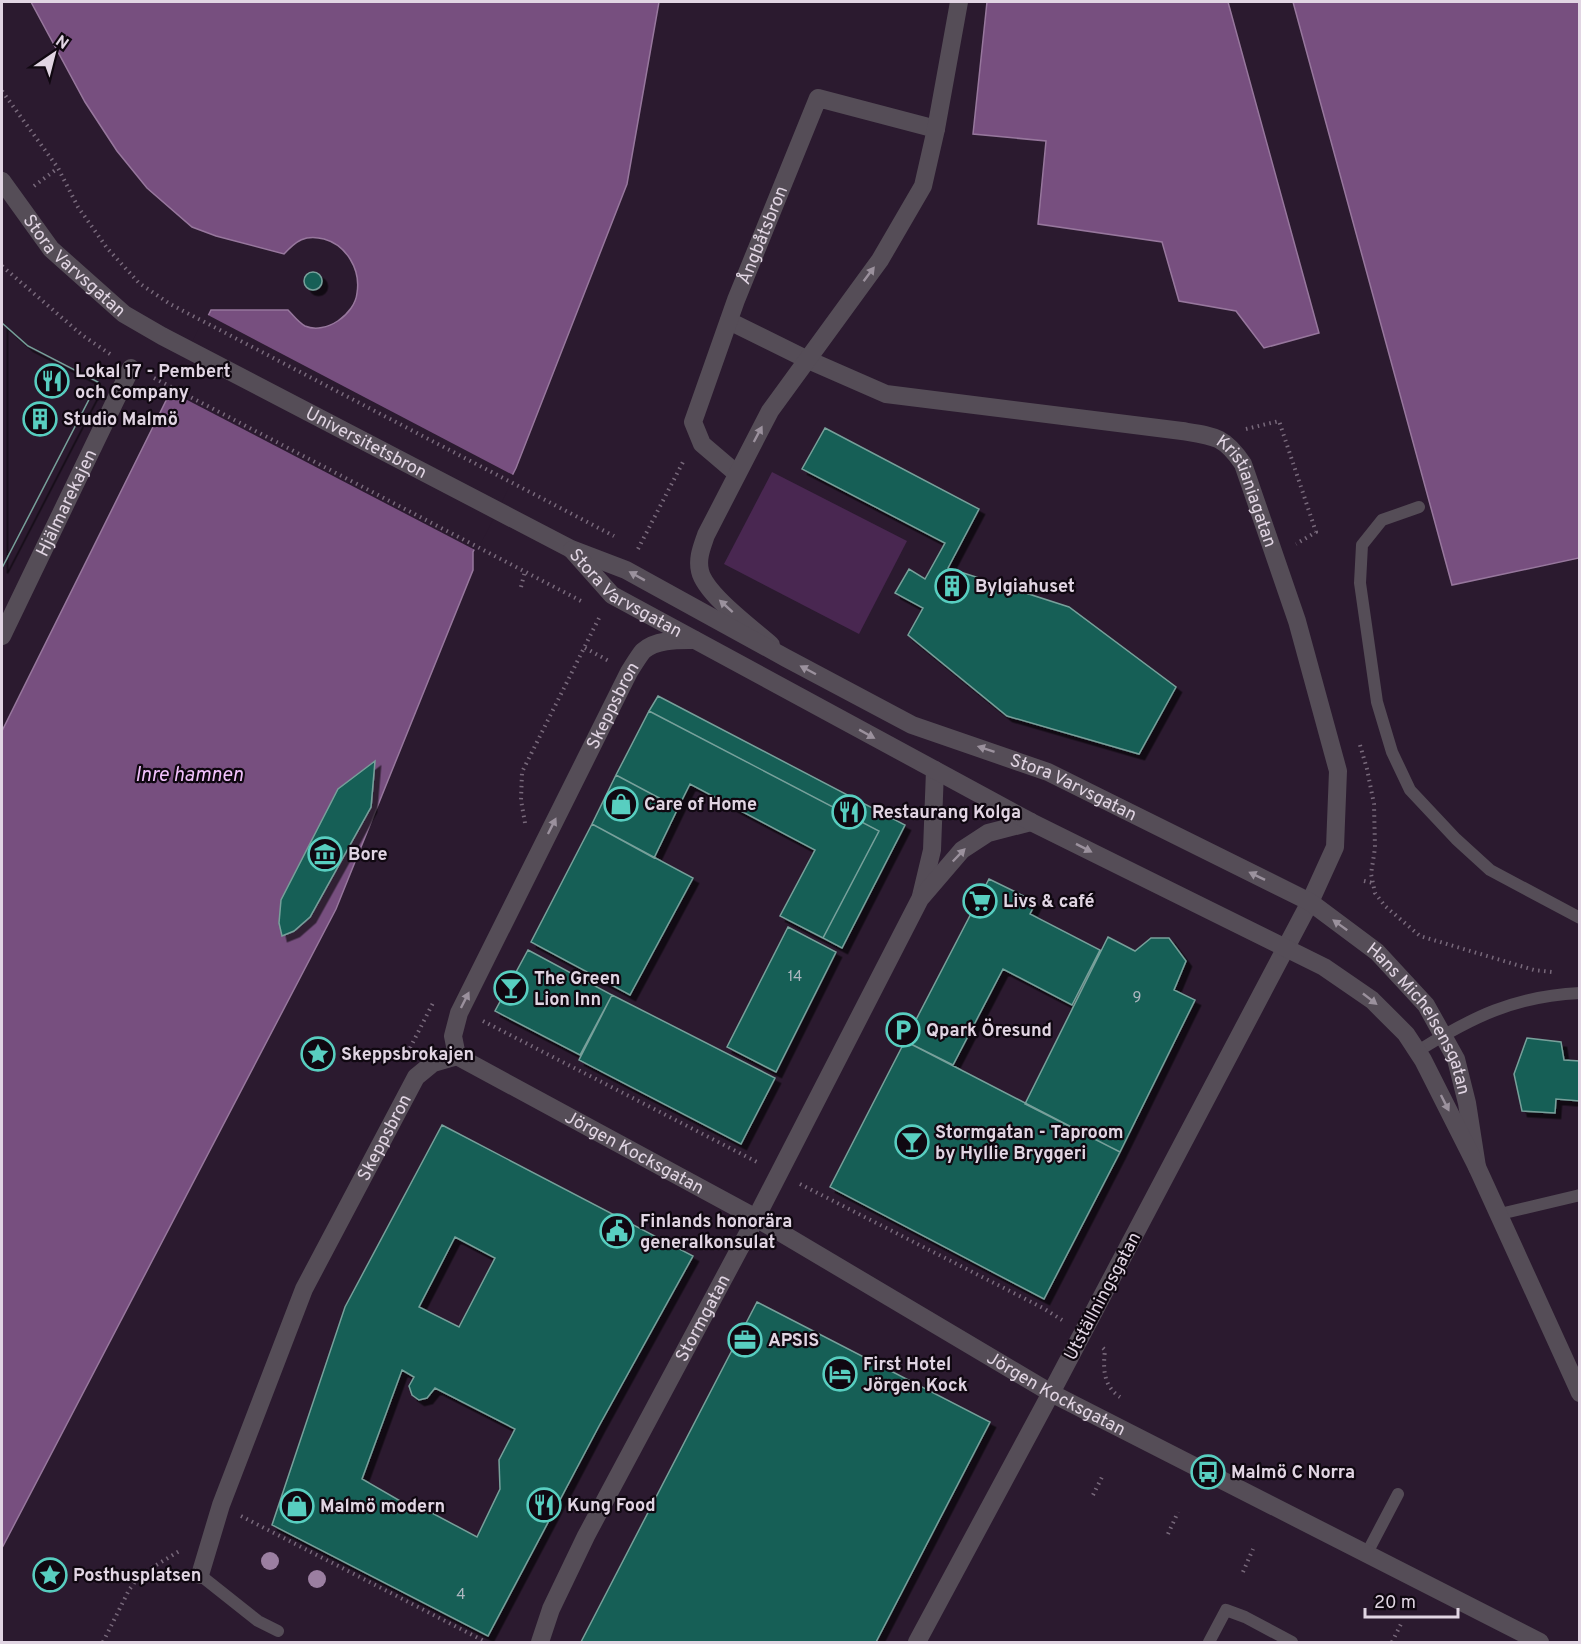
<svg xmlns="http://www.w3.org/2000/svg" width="1581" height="1644" viewBox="0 0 1581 1644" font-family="Overpass,sans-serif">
  <defs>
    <filter id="shadow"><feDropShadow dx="5.5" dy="5.5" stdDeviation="0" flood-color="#0009"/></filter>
  </defs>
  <rect width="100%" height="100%" fill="#2b1a2f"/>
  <path fill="#492751" d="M772,472L907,541L859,634L724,564Z"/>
  <path fill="#774f7f" stroke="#97779d" stroke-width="1.5" d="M31,2H659L627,184L516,468L473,552V570L336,909L2,1548V731L211,310H288C294,316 298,322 305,326C326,335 355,314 357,293C361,269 346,245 324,239C305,234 296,241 284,254L216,236L192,227L147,188L117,151L85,102Z
    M987,2H1228L1319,333L1264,348L1236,311L1179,301L1162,242L1038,224L1046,141L973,134Z
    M1293,2H1579V558L1452,585Z"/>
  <path fill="#2b1a2f" d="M206,314L515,476L477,551L168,390Z"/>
  <path fill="#145e57" stroke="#77a09a" stroke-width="1.5" fill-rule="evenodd" filter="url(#shadow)" d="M304 281a9 9 0 1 1 18 0a9 9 0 1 1-18 0Z
    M2,323L28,346L98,382L2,568Z
    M2,323L28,346L98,382L2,568Z
    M825,428L979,509L948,568L1069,607L1176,687L1139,754L1007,716L908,635L923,608L895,593L909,569L925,579L945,543L802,469Z
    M658,696L905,825L842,948L823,938L879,831L649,711Z
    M649,711L879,831L823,938L780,916L815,850L690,784L678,808L616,775Z
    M375,761L371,807L310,917L294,931L282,936L279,923L281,900L338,789Z
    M616,775L678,808L654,858L592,824Z
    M592,824L693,878L630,995L531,942Z
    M989,879L1036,902L1030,914L1100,950L1072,1005L1003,969L953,1065L905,1041Z
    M788,927L836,952L776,1072L727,1047Z
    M1108,937L1135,951L1151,938H1169L1186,961L1174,990L1195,1000L1120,1152L1025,1104Z
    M528,950L612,995L580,1055L495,1011Z
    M612,995L775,1078L741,1144L579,1060Z
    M1527,1038L1561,1042L1564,1060L1580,1061V1101L1556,1099L1555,1113L1522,1111L1514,1074Z
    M905,1041L1120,1152L1044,1299L830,1187Z
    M442,1125L693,1256L599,1426L488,1636L272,1525L345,1307ZM455,1237L495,1258L459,1327L419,1307ZM402,1370L414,1377L409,1386L412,1395L419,1400L427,1398L435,1388L515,1429L499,1460L500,1489L477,1537L417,1505L414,1509L362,1479Z
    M757,1302L990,1422L876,1642H581Z"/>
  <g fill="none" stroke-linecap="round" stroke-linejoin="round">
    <path stroke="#78697b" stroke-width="4" stroke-dasharray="1.5 4.5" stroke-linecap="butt" d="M2,91L58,168L78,207L107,248L139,283L170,304L614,536
      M34,186L58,168
      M2,266L82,335L110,354
      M154,378L583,602
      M1246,429L1279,421L1316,532L1296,544
      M638,549L684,460
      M521,587L525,571
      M585,648L609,661
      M1360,745L1367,769L1374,804L1375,848L1371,874L1375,893L1385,906L1420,936L1534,970L1552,972
      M525,823L521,800L522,772L600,616
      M1364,881L1373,883
      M483,1021L759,1163
      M410,1048L434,1001
      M800,1184L1043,1308L1062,1320
      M1103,1348L1105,1350C1103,1368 1103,1386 1120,1397
      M1093,1495L1103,1475
      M241,1516L486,1642
      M1168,1534L1178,1512
      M1243,1572L1253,1549
      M103,1642L129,1590L140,1575L181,1550
      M1392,1642L1402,1622"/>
    <path stroke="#554d57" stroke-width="12" d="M1419,507L1382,520L1362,545L1360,583L1377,702L1392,752L1410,790L1456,839L1490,870L1580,918
      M1418,1051C1472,1017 1515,996 1580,993
      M1500,1214L1580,1195
      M1367,1553L1398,1494
      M200,1575L258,1621L278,1631
      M1209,1642L1226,1610L1245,1617L1292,1642"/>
    <path stroke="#554d57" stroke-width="18" id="s1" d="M2,636L131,368"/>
    <g stroke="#554d57" stroke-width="18">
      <path id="s2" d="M729,321L806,359L886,394L1182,431C1214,436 1224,436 1243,464L1297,621L1338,771L1335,847L1310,902L1051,1393L917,1642"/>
      <path id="s3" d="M736,473L702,444L693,422L736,300L818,98L936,129"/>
      <path d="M771,645C753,629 705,594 700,571C697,558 702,547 706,535L770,411L880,260L923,186L936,129L959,2"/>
      <path d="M921,896L932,850L935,770"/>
      <path id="s4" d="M457,1056L756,1218L1051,1393L1540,1642"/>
      <path id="s5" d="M457,1056L453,1036L459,1013L629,672C633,666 638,657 643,651C656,639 679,640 695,640"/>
      <path id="s6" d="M200,1575L221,1505L304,1289L416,1077L433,1063L457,1056"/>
      <path id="s7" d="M540,1642L551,1609L586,1536L756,1218L920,899L962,850L988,833L1031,822"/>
    </g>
    <g stroke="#554d57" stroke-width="18">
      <path id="s8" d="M2,181L51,249L124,314L162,336L571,549L626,570L786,658L912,725L1048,772L1310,902L1377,952L1426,1005L1456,1059L1467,1103L1477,1167"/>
      <path id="s9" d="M572,550L612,595L1031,822L1324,967L1372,1000L1406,1034L1423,1060L1477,1167L1580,1393"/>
    </g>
  </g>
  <g fill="#9b7fa1">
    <circle cx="270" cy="1561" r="9"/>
    <circle cx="317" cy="1579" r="9"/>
  </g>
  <defs><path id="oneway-solid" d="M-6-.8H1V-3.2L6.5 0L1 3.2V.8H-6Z" transform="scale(1.5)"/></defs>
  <g fill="#9b919d">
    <use href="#oneway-solid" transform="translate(869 274) rotate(-53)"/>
    <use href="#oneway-solid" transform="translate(758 434) rotate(-62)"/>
    <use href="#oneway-solid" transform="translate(637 576) rotate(-151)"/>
    <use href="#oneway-solid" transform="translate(726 606) rotate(-138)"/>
    <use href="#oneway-solid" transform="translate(808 670) rotate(-152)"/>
    <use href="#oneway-solid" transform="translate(867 734) rotate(29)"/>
    <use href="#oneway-solid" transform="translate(986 749) rotate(-162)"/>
    <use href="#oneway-solid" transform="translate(552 826) rotate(-63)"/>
    <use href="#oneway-solid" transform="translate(1084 848) rotate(27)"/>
    <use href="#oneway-solid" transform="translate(959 855) rotate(-46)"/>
    <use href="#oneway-solid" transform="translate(1257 876) rotate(-154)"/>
    <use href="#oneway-solid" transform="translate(1340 925) rotate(-144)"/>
    <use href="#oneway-solid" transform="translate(1370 999) rotate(38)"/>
    <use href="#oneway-solid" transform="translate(465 1000) rotate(-63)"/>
    <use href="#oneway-solid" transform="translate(1445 1103) rotate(63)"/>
  </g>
  <defs>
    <symbol id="restaurant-ring" viewBox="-11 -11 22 22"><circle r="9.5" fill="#100811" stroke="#58cec0" stroke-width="1.5"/><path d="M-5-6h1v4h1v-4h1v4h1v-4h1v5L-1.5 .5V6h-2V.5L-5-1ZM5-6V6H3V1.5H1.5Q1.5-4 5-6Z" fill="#58cec0"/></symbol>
    <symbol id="building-ring" viewBox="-11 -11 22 22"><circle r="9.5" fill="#100811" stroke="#58cec0" stroke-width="1.5"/><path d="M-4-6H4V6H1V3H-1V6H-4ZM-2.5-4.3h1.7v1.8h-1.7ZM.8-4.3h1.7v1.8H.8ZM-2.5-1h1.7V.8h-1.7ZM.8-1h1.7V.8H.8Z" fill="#58cec0"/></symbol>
    <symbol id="shop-ring" viewBox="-11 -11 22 22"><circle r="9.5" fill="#100811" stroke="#58cec0" stroke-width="1.5"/><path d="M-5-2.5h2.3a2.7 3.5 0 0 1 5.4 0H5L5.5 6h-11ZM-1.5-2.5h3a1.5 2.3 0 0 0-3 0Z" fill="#58cec0"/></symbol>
    <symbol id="museum-ring" viewBox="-11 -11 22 22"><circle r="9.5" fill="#100811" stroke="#58cec0" stroke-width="1.5"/><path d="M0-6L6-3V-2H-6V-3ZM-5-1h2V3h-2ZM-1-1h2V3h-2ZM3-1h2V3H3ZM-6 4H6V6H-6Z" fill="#58cec0"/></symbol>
    <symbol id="supermarket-ring" viewBox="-11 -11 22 22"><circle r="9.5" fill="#100811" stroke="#58cec0" stroke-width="1.5"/><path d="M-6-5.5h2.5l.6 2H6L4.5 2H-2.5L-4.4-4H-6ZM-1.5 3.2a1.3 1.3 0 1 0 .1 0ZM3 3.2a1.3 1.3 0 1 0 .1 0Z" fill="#58cec0"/></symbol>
    <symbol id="bar-ring" viewBox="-11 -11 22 22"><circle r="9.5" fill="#100811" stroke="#58cec0" stroke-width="1.5"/><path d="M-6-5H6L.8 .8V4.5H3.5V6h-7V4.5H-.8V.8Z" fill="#58cec0"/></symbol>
    <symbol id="parking-ring" viewBox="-11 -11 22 22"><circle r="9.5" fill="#100811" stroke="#58cec0" stroke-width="1.5"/><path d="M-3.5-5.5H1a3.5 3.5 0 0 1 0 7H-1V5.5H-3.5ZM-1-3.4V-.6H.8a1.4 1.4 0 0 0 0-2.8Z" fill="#58cec0"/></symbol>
    <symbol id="sight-ring" viewBox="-11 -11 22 22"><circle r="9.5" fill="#100811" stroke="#58cec0" stroke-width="1.5"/><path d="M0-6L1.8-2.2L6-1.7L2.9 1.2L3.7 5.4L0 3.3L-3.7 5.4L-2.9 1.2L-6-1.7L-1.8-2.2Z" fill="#58cec0"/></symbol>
    <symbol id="civic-ring" viewBox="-11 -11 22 22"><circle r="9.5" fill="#100811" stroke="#58cec0" stroke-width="1.5"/><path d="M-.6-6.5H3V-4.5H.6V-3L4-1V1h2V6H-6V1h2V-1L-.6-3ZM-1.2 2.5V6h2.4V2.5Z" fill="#58cec0"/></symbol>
    <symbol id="office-ring" viewBox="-11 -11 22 22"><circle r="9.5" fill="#100811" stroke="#58cec0" stroke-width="1.5"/><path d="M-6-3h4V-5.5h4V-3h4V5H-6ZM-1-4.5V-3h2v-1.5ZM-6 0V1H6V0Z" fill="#58cec0"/></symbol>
    <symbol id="hotel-ring" viewBox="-11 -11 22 22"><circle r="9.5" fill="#100811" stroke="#58cec0" stroke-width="1.5"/><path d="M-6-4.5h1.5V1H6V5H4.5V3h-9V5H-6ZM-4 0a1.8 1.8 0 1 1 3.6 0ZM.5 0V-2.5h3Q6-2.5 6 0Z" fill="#58cec0"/></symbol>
    <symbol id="bus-ring" viewBox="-11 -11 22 22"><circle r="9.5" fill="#100811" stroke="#58cec0" stroke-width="1.5"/><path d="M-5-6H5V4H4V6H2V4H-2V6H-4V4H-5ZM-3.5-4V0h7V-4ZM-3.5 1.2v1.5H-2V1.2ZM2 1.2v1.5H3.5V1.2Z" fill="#58cec0"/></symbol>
  </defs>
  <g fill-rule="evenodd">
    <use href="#restaurant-ring" x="33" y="362" width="38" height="38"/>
    <use href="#building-ring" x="21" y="400" width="38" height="38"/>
    <use href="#building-ring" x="933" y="567" width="38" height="38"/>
    <use href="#shop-ring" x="602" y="785" width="38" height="38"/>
    <use href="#restaurant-ring" x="830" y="793" width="38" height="38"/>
    <use href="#museum-ring" x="306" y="835" width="38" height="38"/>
    <use href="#supermarket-ring" x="961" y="882" width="38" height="38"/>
    <use href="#bar-ring" x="492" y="969" width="38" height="38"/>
    <use href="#parking-ring" x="884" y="1011" width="38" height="38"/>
    <use href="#sight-ring" x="299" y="1035" width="38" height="38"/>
    <use href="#bar-ring" x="893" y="1123" width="38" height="38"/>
    <use href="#civic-ring" x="598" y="1212" width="38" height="38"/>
    <use href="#office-ring" x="726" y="1321" width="38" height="38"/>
    <use href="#hotel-ring" x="821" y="1355" width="38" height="38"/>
    <use href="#bus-ring" x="1189" y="1453" width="38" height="38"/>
    <use href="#restaurant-ring" x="525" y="1486" width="38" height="38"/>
    <use href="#shop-ring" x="278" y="1487" width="38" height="38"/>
    <use href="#sight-ring" x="31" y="1556" width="38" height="38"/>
  </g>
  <g text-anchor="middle" stroke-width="4.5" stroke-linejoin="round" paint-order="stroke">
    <g font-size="15" fill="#aeb7c0">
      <text x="795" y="981">14</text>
      <text x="1137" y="1002">9</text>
      <text x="461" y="1599">4</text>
    </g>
    <g font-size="18" fill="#e1d5e3" stroke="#100811">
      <text dy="6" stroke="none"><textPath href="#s3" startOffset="268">Ångbåtsbron</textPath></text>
      <text dy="6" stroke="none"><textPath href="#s8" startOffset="112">Stora Varvsgatan</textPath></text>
      <text dy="6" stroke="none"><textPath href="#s8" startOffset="456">Universitetsbron</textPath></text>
      <text dy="6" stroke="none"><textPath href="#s2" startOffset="570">Kristianiagatan</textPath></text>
      <text dy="6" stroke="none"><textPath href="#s1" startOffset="148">Hjälmarekajen</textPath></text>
      <text dy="6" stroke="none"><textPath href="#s9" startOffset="70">Stora Varvsgatan</textPath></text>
      <text dy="6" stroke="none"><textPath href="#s5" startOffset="388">Skeppsbron</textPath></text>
      <text dy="6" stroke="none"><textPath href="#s8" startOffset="1244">Stora Varvsgatan</textPath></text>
      <text dy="6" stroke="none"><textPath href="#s8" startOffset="1671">Hans Michelsensgatan</textPath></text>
      <text dy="6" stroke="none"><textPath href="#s6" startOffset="476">Skeppsbron</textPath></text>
      <text dy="6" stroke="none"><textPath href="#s4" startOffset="202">Jörgen Kocksgatan</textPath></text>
      <text transform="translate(1102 1296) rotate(-62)" y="6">Utställningsgatan</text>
      <text dy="6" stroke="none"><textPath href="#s7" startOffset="363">Stormgatan</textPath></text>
      <text dy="6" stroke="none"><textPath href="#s4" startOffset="688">Jörgen Kocksgatan</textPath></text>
    </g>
    <g font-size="18" font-weight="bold" fill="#e1d5e3" stroke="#100811" text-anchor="start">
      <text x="75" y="377">Lokal 17 - Pembert<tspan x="75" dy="21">och Company</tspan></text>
      <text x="63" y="425">Studio Malmö</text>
      <text x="975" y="592">Bylgiahuset</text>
      <text x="644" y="810">Care of Home</text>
      <text x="872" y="818">Restaurang Kolga</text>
      <text x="348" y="860">Bore</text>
      <text x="1003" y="907">Livs &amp; café</text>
      <text x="534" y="984">The Green<tspan x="534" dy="21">Lion Inn</tspan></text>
      <text x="926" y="1036">Qpark Öresund</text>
      <text x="341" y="1060">Skeppsbrokajen</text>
      <text x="935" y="1138">Stormgatan - Taproom<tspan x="935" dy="21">by Hyllie Bryggeri</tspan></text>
      <text x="640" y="1227">Finlands honorära<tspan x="640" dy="21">generalkonsulat</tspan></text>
      <text x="768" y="1346">APSIS</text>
      <text x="863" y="1370">First Hotel<tspan x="863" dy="21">Jörgen Kock</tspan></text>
      <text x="1231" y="1478">Malmö C Norra</text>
      <text x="567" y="1511">Kung Food</text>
      <text x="320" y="1512">Malmö modern</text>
      <text x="73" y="1581">Posthusplatsen</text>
    </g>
    <g font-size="20" font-style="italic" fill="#f2c1fc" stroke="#100811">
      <text x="189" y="781">Inre hamnen</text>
    </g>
  </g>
  <rect width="1581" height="1644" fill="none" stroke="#e1d5e3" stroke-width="6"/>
  <g transform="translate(54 54) rotate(35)" stroke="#100811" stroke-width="4.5" paint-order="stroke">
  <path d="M0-4.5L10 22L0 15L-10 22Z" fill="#e1d5e3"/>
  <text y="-9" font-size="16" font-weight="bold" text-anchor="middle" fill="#e1d5e3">N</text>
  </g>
  <path d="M1365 1608v9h93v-9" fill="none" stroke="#e1d5e3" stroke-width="3"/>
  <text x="1374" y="1608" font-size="18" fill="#e1d5e3" stroke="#100811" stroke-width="4.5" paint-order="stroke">20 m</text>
</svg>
